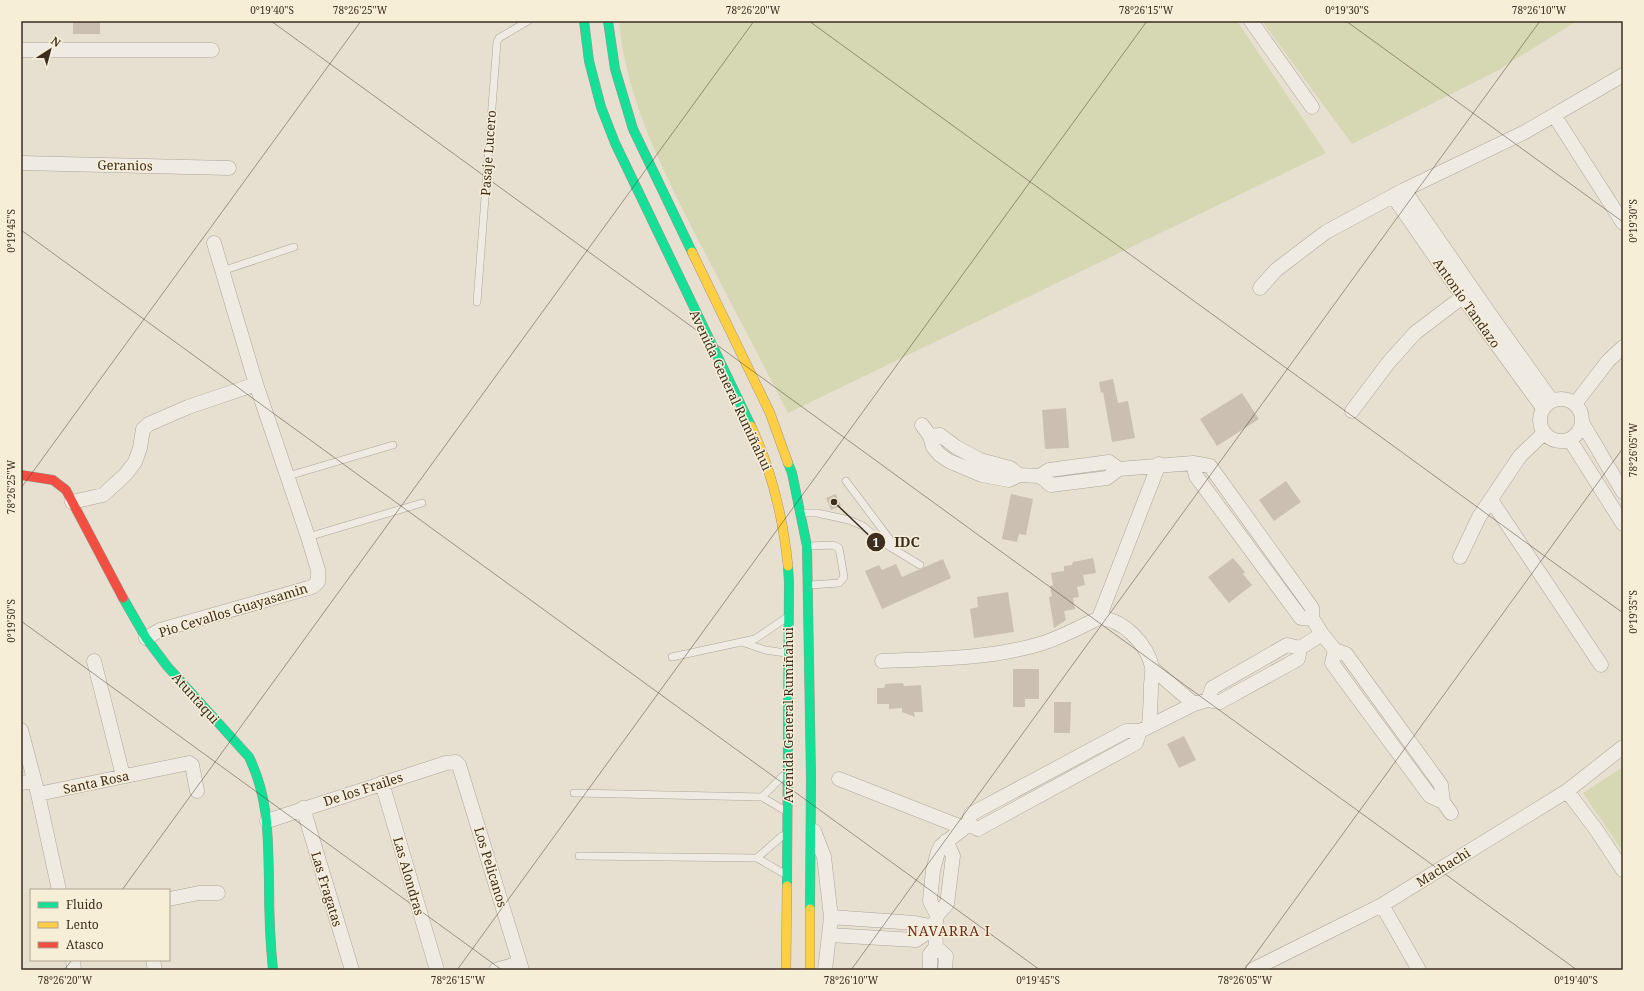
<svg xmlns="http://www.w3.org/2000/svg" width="1644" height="991" viewBox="0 0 1644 991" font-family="'Noto Serif',serif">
  <rect width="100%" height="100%" fill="#e7e0d1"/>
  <path fill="#d6d7b3" d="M619,21H1237L1326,153L788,413C761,360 733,307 706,255C669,182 626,104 619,21Z
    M1262,21H1577L1495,72L1352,144Z
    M1623,767V852L1583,793Z"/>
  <path fill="#cbbfb2" d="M73,21H100V34H73Z
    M1113,379L1118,403L1128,401L1135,438L1112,442L1103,392L1101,393L1099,382Z
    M1242,393L1259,419L1217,446L1200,419Z
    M1066,408L1069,448L1045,449L1042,410Z
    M1286,481L1301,502L1274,521L1259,500Z
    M836,494L841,506L831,510L826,498Z
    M1011,494L1033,499L1026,535L1019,534L1017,542L1002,539Z
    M1093,558L1096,573L1083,575L1085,585L1077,587L1079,597L1073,598L1075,609L1064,611L1066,620L1054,628L1049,597L1052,596L1050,586L1053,585L1051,573L1064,571V566L1072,565L1073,562Z
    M1233,558L1245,572L1243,574L1252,585L1229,603L1208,577Z
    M943,559L951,578L882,609L865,571L879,565L882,570L896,564L902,577Z
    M1008,592L1014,632L974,638L970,609L978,607L977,597Z
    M1013,669H1039V699H1025V707H1013Z
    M903,683L904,686L921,685L923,712H914L915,717L902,712V708L889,709V704H877V688H884L885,684Z
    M1054,702H1071L1070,733H1054Z
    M1184,736L1196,760L1179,768L1167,744Z"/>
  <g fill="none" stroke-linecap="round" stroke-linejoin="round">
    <defs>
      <path id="lane" d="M222,271L294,247
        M477,302L497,42L499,38L528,21
        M288,476L393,445
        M846,481L897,549
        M803,513H817L849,520L863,526L882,542L920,565
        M308,537L422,503
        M809,546L833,545L839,548L844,577L839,583L810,585
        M742,642L765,650L786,653
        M672,657L755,639L786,618
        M574,793L762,797L784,810
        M762,797L783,776
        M579,856L757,858L783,873
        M757,858L782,836"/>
      <path id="street" d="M1251,21L1312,107
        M21,50H212
        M1554,115L1623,223
        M21,163L229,168
        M1404,190L1489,313L1552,401
        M1393,196L1479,320L1543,408
        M214,243L256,384
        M1260,288L1276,270L1326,232L1404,190L1525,132L1623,75
        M1540 420a21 21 0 1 1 42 0a21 21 0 1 1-42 0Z
        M1575,404L1608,361L1623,347
        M1352,411L1389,362L1415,333L1469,292
        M1583,424L1623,492
        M922,425L930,436L933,447L940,455L949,461L982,475L1009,480L1019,475L1040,476L1051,485L1107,478L1119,469L1193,463L1210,466L1312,608V618L1322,634L1335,650L1346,654L1441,785L1443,802L1451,813
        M930,436L940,435L956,447L980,460L1010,468L1019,475
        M1570,440L1623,524
        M1193,463L1196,476L1301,618H1312
        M1040,476L1049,470L1109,462L1119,469
        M1491,500L1601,665
        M72,502L103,495L125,475L135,462L140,448L143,429L149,424L188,407L256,384L308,537L318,570V582L312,587L160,630L146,638
        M1460,557L1479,517L1520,456L1544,433
        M1099,618C1123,619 1147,644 1152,667C1153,673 1151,680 1151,686C1151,699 1150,713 1149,726
        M1335,650L1332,663L1430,796L1443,802
        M94,661L123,776
        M882,661C935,659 989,659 1040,644C1060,638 1080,627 1099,618L1159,464
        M1152,668L1194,704
        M1208,700L1212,688L1287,645L1300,648
        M21,730L38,794L59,890
        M839,779L964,828
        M21,783L34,781
        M382,783L437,970
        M1567,791L1595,828L1623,870
        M38,794L189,763L192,765L197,791
        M303,808L352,970
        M267,821L446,763L456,762L459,765L522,970
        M968,824L978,829L1136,743L1140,731
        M814,831L824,857L831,917L825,970
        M169,899L199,893H218
        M1382,905L1419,970
        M937,915L947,904L953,856L946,841
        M831,917L915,923L935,927
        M829,935L916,940L935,927
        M936,947L946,956L945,970
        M73,960L74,970
        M153,960L155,970
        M496,970L520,963
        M930,970V954L936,947L935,927L937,915L930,901L933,870L938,852L941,846L964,828L968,824L971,814L1126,731H1140L1194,704L1208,700L1220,702L1298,659L1300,648L1322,634
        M1252,970L1382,905L1567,791L1623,747"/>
      <path id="fast" d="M584,21L589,61L601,107L615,143L751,426
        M608,21L615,69L633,129L692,252
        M788,463L792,473L807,546L811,777L810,909
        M123,598L146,638L167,666L249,757C269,798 268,837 269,882C269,911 270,941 273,970
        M787,886L789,583L788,566"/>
      <path id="slow" d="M692,252L770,413L788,463
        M751,426C772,471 783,517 788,566
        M786,970L787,886
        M810,970V909"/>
      <path id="jam" d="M21,475L53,480L66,490L123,598"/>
    </defs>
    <use href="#lane" stroke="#ada599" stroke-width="8"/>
    <use href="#street" stroke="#ada599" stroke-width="15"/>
    <use href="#fast" stroke="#9c958a" stroke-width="10"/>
    <use href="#slow" stroke="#9c958a" stroke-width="10"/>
    <use href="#jam" stroke="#9c958a" stroke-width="10"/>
    <use href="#lane" stroke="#efebe3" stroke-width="7"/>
    <use href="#street" stroke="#efebe3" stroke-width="14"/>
    <use href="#fast" stroke="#16e098" stroke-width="9"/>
    <use href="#slow" stroke="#ffcf43" stroke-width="9"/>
    <use href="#jam" stroke="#f24e42" stroke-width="9"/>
  </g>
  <path fill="none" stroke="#3d2e20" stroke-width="1" stroke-opacity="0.45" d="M271,21L1577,970M809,21L1623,613M1346,21L1623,222M21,230L1040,970M21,488L361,21M21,621L502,970M122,890L754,21M64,970L72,960M457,970L1147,21M851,970L1540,21M1244,970L1623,448"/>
  <g text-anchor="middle" stroke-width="3" stroke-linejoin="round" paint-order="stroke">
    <g font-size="13" fill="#3d2e20" stroke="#f7eed8">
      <text transform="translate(488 153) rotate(-86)" y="5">Pasaje Lucero</text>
      <text transform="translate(125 165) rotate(1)" y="5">Geranios</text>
      <text transform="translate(1467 303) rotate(55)" y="5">Antonio Tandazo</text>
      <text transform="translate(731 390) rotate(65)" y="5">Avenida General Rumiñahui</text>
      <text transform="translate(233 610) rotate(-17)" y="5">Pio Cevallos Guayasamin</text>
      <text transform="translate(196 698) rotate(48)" y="5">Atuntaqui</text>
      <text transform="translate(788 715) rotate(-90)" y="5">Avenida General Rumiñahui</text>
      <text transform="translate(96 782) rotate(-12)" y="5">Santa Rosa</text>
      <text transform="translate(363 789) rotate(-18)" y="5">De los Frailes</text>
      <text transform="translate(491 867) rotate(73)" y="5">Los Pelicanos</text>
      <text transform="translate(1443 867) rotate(-32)" y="5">Machachi</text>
      <text transform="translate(409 876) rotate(74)" y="5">Las Alondras</text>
      <text transform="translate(327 889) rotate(73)" y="5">Las Fragatas</text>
    </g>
    <g font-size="14" letter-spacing="1" fill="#6b2e1e" stroke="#f7eed8">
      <text x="949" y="936">NAVARRA I</text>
    </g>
  </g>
  <path fill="none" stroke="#3d2e20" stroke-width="1.5" d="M834 502L876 542"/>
  <g fill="#3d2e20" stroke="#f7eed8" stroke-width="1.5">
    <circle cx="834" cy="502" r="4"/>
    <circle cx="876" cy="542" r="10"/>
  </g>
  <g font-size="12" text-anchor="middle" font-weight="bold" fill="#fff">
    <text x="876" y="547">1</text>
  </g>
  <g font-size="14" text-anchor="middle" font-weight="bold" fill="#3d2e20" stroke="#f7eed8" stroke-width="3" stroke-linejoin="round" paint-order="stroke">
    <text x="907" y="547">IDC</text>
  </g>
  <rect width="1644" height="991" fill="none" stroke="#f7eed8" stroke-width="44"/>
  <rect x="30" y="889" width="140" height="72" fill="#f7eed8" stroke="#ada18e"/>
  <rect x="38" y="902" width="20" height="6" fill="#16e098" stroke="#ada18e"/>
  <text x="66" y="909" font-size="12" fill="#3d2e20">Fluido</text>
  <rect x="38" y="922" width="20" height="6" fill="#ffcf43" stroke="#ada18e"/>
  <text x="66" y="929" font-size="12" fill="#3d2e20">Lento</text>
  <rect x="38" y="942" width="20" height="6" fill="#f24e42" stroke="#ada18e"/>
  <text x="66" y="949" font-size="12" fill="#3d2e20">Atasco</text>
  <g transform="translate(50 50) rotate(36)" stroke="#f7eed8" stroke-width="3" paint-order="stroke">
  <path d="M0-3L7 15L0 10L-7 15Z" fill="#3d2e20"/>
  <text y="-6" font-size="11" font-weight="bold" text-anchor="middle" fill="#3d2e20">N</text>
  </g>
  <rect x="22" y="22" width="1600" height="947" fill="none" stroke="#3d2e20" stroke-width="1.5"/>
  <g font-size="10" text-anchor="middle" fill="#3d2e20">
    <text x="272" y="14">0°19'40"S</text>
    <text x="360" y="14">78°26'25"W</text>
    <text x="753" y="14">78°26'20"W</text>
    <text x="1146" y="14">78°26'15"W</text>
    <text x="1347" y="14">0°19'30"S</text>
    <text x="1539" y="14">78°26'10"W</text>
    <text transform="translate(1633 221) rotate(-90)" y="4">0°19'30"S</text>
    <text transform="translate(11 231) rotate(-90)" y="4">0°19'45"S</text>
    <text transform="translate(1633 450) rotate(-90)" y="4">78°26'05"W</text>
    <text transform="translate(11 487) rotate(-90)" y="4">78°26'25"W</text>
    <text transform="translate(1633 612) rotate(-90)" y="4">0°19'35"S</text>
    <text transform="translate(11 621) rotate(-90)" y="4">0°19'50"S</text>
    <text x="65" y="984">78°26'20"W</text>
    <text x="458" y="984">78°26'15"W</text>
    <text x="851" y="984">78°26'10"W</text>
    <text x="1038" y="984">0°19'45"S</text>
    <text x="1245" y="984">78°26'05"W</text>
    <text x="1576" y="984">0°19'40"S</text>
  </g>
</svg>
